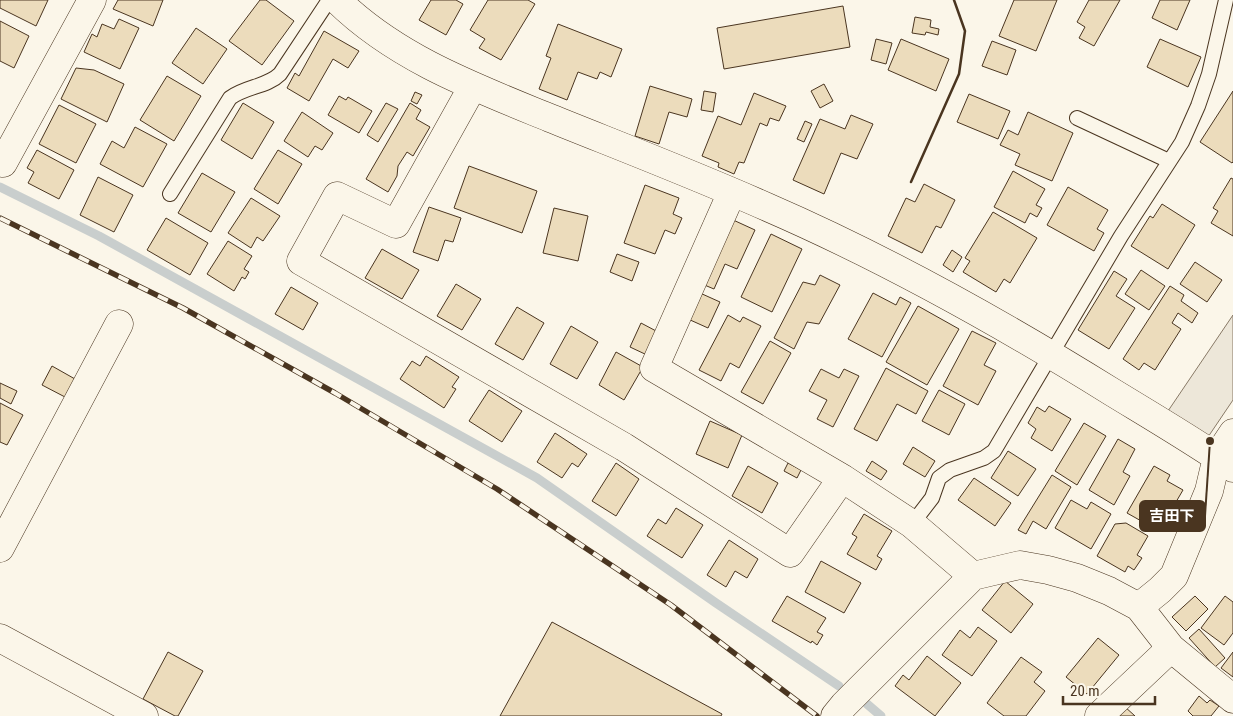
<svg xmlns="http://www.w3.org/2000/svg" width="1233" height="716" viewBox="0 0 1233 716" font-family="'Roboto Condensed','Noto Sans JP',sans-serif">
  <rect width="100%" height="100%" fill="#fbf6e9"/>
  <path fill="#ede7d9" stroke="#887966" d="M1233,315V400L1208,437L1168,411Z"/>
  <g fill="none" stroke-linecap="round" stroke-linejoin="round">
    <path stroke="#c9cecd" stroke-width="9" d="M0,187L99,236L537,478L716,603L839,686
      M867,704L881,716"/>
  </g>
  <path fill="#ecdcbc" stroke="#4a3520" d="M0,0H48L36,26L0,8Z
    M118,0H163L153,26L113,9Z
    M260,0H266L294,21L262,65L229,41Z
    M431,0H456L463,4L446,35L419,20Z
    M488,0H528L535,4L501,60L479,48L485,39L470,30Z
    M1014,0H1057L1036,51L999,36Z
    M1089,0H1120L1094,46L1079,38L1085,27L1077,22Z
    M1160,0H1190L1177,30L1152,18Z
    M843,6L850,47L724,69L717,28Z
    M915,17L931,20L930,27L939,29L938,35L926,32L925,35L912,33Z
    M119,19L139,28L120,69L84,52L92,34L97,37L102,24L114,29Z
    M0,21L29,36L14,68L0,61Z
    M558,24L622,49L611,77L600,72L597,79L578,72L567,100L539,89L551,58L546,56Z
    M196,28L227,49L203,84L172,63Z
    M324,31L359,51L348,68L333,59L309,101L287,88L295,73L299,76Z
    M876,39L892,43L886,64L871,60Z
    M901,39L949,59L936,91L888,70Z
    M1160,39L1201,57L1188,87L1147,67Z
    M992,41L1016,50L1007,75L982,66Z
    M76,68L94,70L124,84L107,122L61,99Z
    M167,76L201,96L174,141L140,120Z
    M824,84L833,101L820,108L811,91Z
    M650,86L692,99L687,117L669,112L659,144L635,136Z
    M704,91L716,93L713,112L701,110Z
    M1233,91V162L1232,163L1200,142Z
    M415,92L422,95L417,104L411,101Z
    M754,93L786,106L779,121L770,118L767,126L760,123L744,163L739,162L734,174L718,167L719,163L702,156L718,116L741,125Z
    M969,94L1010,111L998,139L957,122Z
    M339,96L346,100L348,97L372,111L359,133L328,115Z
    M243,103L274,122L252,159L221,140Z
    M386,103L398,109L378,142L367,135Z
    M410,103L421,110L416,119L430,127L413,156L407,152L398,166L397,176L388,192L366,179Z
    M59,105L96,124L76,163L39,144Z
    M302,112L333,133L322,150L315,146L308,157L284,141Z
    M1028,112L1073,133L1052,181L1015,165L1020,154L1000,145L1008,130L1018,135Z
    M851,115L873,124L857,159L841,153L824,194L793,180L820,119L845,129Z
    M805,121L812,124L804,142L797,139Z
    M135,127L167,144L143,187L100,164L112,141L124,148Z
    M37,150L74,170L59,199L28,183L34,172L27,168Z
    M278,150L302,164L278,204L254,189Z
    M469,166L537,191L522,233L454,208Z
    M1013,171L1045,189L1036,205L1042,208L1037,217L1030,213L1025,223L994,207Z
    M202,173L235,192L211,232L178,213Z
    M98,177L133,195L114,232L80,215Z
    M1231,178L1233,179V236L1211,223L1218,211L1213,208Z
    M924,184L955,200L941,228L936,226L922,253L888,236L906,198L915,202Z
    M645,185L679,198L673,214L682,218L675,234L665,230L655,254L624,243Z
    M1068,187L1108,210L1097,229L1104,233L1094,251L1047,225Z
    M251,198L280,216L263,241L257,237L251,248L228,233Z
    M1162,204L1195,225L1168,269L1131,246L1150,216L1153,218Z
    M429,207L461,218L453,242L445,240L438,261L413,252Z
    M554,208L588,216L578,261L543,253Z
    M993,212L1037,238L1010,283L1004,279L996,292L963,272L970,261L965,258Z
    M166,218L208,243L190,275L147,250Z
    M731,219L755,230L737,269L725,264L714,289L702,284Z
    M771,234L802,249L772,312L741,297Z
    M228,241L252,256L244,269L249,272L245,279L242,277L234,291L207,274Z
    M382,249L419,270L402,299L365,278Z
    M952,250L962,257L953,272L943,265Z
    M617,254L639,262L632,281L610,272Z
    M1195,262L1222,280L1207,302L1180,284Z
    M1141,270L1165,286L1149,310L1125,294Z
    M1114,271L1127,279L1116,296L1135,308L1109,349L1078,330Z
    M820,275L840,285L819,324L807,322L794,349L774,338L803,282L815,285Z
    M456,284L481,299L462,330L437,316Z
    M1170,286L1184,295L1181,301L1198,313L1192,323L1178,313L1172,323L1181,329L1155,370L1144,363L1139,370L1123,359Z
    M291,287L318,303L303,330L275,314Z
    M700,293L720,302L708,328L688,319Z
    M873,293L896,305L900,297L911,303L882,357L848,339Z
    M918,306L959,329L927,385L886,362Z
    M517,307L544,323L523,360L495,344Z
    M728,315L740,322L743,317L761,326L739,368L730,363L721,381L699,370Z
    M641,323L658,332L647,355L630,347Z
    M571,326L598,342L577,379L550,364Z
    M972,331L996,343L984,365L996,371L978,405L943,386Z
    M770,341L791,353L763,404L741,392Z
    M616,352L643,367L624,400L599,385Z
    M426,356L459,377L452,387L456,389L444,408L400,379L412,361L420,366Z
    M52,366L75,379L65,397L42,385Z
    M886,368L928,391L916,414L897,404L877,441L854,429Z
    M821,369L839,378L844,369L859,376L833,427L817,419L827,400L809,391Z
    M0,383L17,391L11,404L0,398Z
    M489,390L522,411L502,442L469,421Z
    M939,390L965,404L949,435L922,421Z
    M0,403L23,415L7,445L0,442Z
    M1049,406L1071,419L1052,451L1031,438L1036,429L1028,423L1037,407L1045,412Z
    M710,421L742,435L728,468L696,454Z
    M1084,423L1106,436L1077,485L1055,471Z
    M555,433L587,454L578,467L572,463L562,478L537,462Z
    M1118,439L1135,449L1123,472L1130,476L1114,505L1089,490Z
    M913,447L935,461L925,477L903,464Z
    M1008,451L1036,469L1018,496L991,478Z
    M872,461L887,471L881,480L866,471Z
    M616,463L639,479L616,516L592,501Z
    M788,463L801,470L797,478L784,471Z
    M748,466L778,483L762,513L732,496Z
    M1154,466L1170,475L1167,481L1183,490L1159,531L1127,513Z
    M1052,475L1071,487L1046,529L1033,521L1026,534L1018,530Z
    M974,478L1011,503L995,526L958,500Z
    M1071,500L1087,509L1091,502L1111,514L1091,549L1055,528Z
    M676,508L703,525L682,558L647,536L658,519L666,524Z
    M864,514L892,531L877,556L882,559L876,570L847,554L857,537L852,534Z
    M1126,523L1148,536L1137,555L1142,558L1134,570L1128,566L1125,572L1097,556L1115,524Z
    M729,540L758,559L747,578L735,571L726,587L707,575Z
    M821,561L861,583L844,613L805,592Z
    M1005,581L1033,604L1011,633L982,610Z
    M787,596L826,618L817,632L823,635L817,645L812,641L811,643L772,621Z
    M1195,596L1208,609L1186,631L1172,617Z
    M1225,596L1233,602V633L1224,645L1201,628Z
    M552,622L722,714L721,716H500Z
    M978,627L997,641L972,676L942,655L960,630L970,638Z
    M1199,629L1225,658L1215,667L1189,638Z
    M1098,638L1119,655L1087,694L1066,677Z
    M168,652L203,671L178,716H175L143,699Z
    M1233,652V677L1221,668Z
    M927,656L961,683L935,716L895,686L903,675L909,680Z
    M1021,657L1042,672L1034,682L1045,691L1026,716H1004L987,703Z
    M1199,696L1207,703L1210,700L1219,706L1211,716H1193L1188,711Z
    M1124,706L1135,716H1115Z"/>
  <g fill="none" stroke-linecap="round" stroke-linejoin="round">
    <defs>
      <path id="lane" d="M1077,118L1169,161
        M170,194L230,98C246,86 267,87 280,74L329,0
        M912,524L932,498L939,478L950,470L984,458L994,451L1121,236L1182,142L1198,106L1209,74L1226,0"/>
      <path id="street" d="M337,0C396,58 474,87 550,118C622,147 695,175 767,207C887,259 1001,323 1112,392C1153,417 1194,441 1233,468
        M473,86L396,224L337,196L301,261L624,447L790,553L842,478
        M0,162L3,163L92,0
        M732,192L654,368L842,478L912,524L973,576
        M0,548L119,324
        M1139,607L1171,648L1233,699
        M0,638L144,716
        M835,716L844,705L973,576L1020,565L1048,570L1077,578L1109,591L1139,607L1160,590L1174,576L1209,491L1217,457L1233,433
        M1099,716L1171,648"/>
    </defs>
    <use href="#lane" stroke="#4a3520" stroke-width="16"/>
    <use href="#street" stroke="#4a3520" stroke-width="29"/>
    <use href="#lane" stroke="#fbf6e9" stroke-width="14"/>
    <use href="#street" stroke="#fbf6e9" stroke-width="28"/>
    <defs>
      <path id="rail" d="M0,218L183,308L335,393L497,489L671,605L817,716"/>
    </defs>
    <use href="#rail" stroke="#4a3520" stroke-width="5.5"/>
    <use href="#rail" stroke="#fbf6e9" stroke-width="4" stroke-dasharray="11" stroke-linecap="butt"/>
    <path stroke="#4a3520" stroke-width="2.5" d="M911,182L959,74L965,31L954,0"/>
  </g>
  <path fill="none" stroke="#4a3520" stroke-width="2" d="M1210 441L1205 516"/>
  <circle fill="#4a3520" stroke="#fbf6e9" stroke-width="2" cx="1210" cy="441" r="5"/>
  <rect fill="#4a3520" stroke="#4a3520" stroke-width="2" x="1140" y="501" width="65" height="30" rx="5"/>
  <g font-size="15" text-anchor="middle" font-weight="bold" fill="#fff">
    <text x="1172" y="521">吉田下</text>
  </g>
  <path d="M1063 696v8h92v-8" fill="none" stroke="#4a3520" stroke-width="2.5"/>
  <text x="1070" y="696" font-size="15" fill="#4a3520" stroke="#fbf6e9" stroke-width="4" paint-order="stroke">20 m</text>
</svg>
